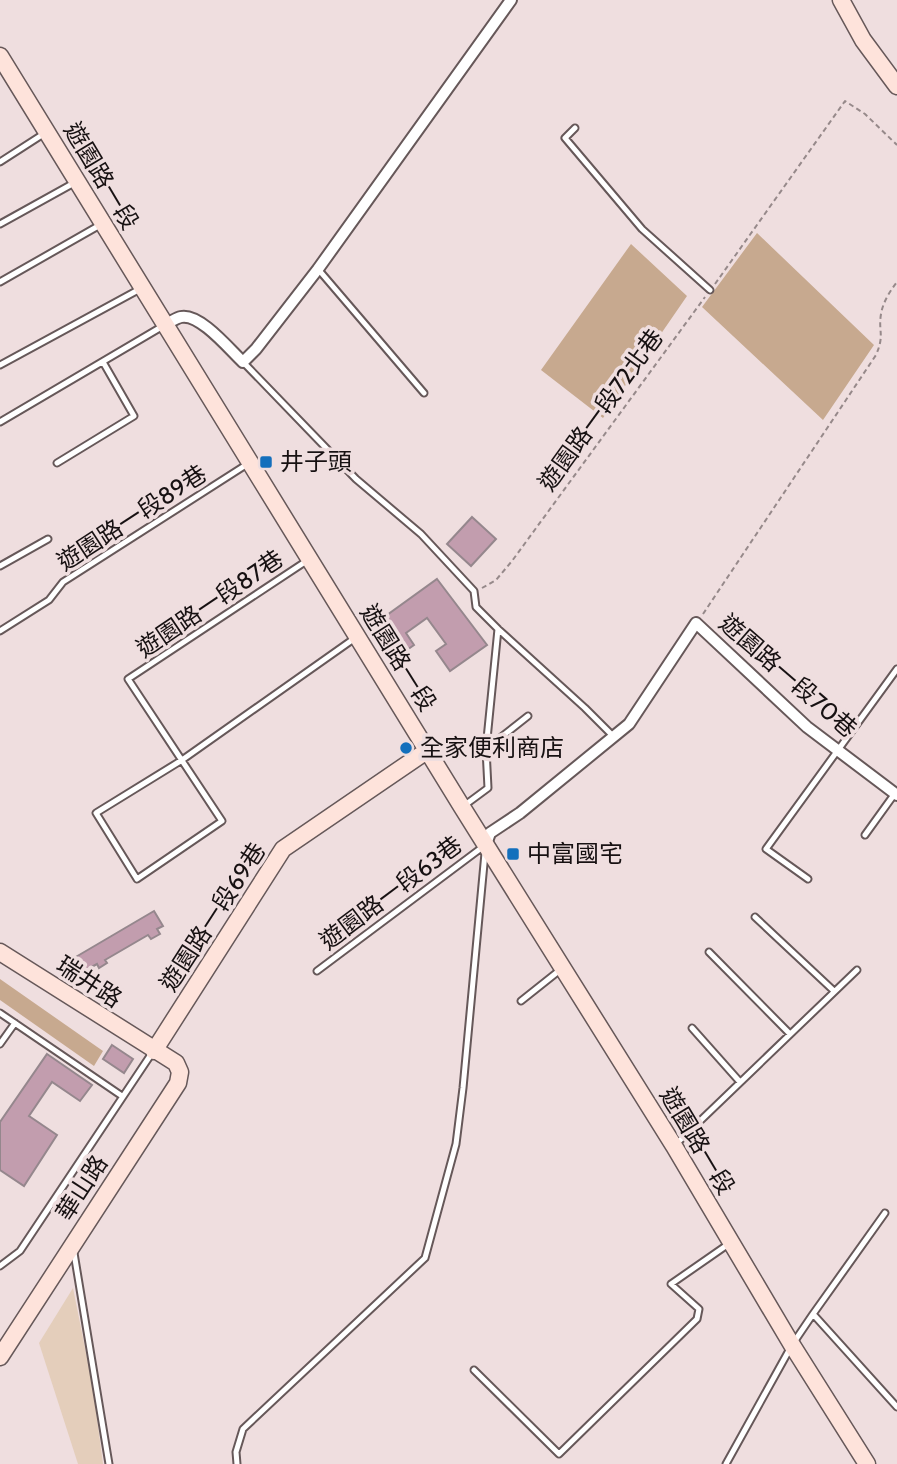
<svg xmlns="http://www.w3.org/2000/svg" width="897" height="1464" viewBox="0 0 897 1464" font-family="Cabin,'Noto Sans TC',sans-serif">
  <rect width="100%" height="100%" fill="#efdedf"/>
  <path fill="#e4cebb" d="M73,1288L93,1388L103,1464H78L39,1343Z"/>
  <path fill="#c7a98f" d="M757,233L874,345L823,420L702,307Z
    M631,244L687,296L603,418L541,370Z
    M0,979L103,1051L94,1066L0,1000Z"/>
  <path fill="#c29dae" stroke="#95878d" stroke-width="2" d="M472,517L496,539L471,566L447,544Z
    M437,579L487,645L450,671L436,651L446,644L427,618L406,633L414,645L391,661L369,628Z
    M154,911L163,926L157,929L160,934L151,939L148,935L105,960L107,963L99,968L97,964L66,981L64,980L57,968Z
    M112,1045L133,1059L124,1073L103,1059Z
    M47,1054L92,1085L80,1101L52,1082L29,1116L57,1135L24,1186L0,1170V1122Z"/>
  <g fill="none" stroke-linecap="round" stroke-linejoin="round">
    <defs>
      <path id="lane" d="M575,128L565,138L642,229L710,290
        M0,162L45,133
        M0,224L74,183
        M318,269L424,393
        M0,282L100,225
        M243,362L356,479L421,534L474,591L476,607L498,629L486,749L488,788L465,805
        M0,365L140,289
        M0,422L163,326
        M57,463L134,416L103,362
        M308,560L128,679L222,821L137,879L96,813L182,760L355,638
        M0,566L48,539
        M498,629L585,708L613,736
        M0,631L49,600L63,582L249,463
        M486,749L528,716
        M865,835L896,792
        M808,879L766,849L897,669
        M755,917L834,991
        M709,952L790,1034
        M317,971L484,846
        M521,1001L560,970
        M0,1013L122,1096
        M692,1028L740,1082
        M0,1044L15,1023
        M675,1145L857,970
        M74,1253L109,1464
        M0,1266L20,1251L152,1053
        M813,1314L885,1213
        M474,1370L559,1454L697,1319L699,1309L671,1284L730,1243
        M237,1464L236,1452L243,1429L425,1258L456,1144L463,1088L485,853
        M726,1464L792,1345L813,1314L897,1407"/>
      <path id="street" d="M166,324C171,322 176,318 181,317C200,313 230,350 243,362L256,349L318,269L511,0
        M486,844L490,833L520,813L629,724L696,623L807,727L897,795"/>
      <path id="secondary" d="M841,0L863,40L897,86
        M0,56L462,807L674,1146L792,1345L867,1464
        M0,952L176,1063L180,1072L178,1083L0,1357
        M154,1051L283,849L428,750"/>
    </defs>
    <use href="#lane" stroke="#665859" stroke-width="9"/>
    <use href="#street" stroke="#665859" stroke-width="14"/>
    <use href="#secondary" stroke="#665859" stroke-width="19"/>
    <path stroke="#96898a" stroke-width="2" stroke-dasharray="5 3.5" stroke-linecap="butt" d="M715,284L845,101L865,114L897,145
      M482,588L496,580L512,561L705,297
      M703,614L876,355C885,334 878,332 881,314C883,302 890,291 897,282"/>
    <use href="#lane" stroke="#fff" stroke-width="5"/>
    <use href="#street" stroke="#fff" stroke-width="10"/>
    <use href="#secondary" stroke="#fee3db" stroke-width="16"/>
  </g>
  <g fill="#136fbc" stroke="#efdedf" stroke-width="2.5">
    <rect x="259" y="455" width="14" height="14" rx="3.5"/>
    <circle cx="406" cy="748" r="7"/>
    <rect x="506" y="847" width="14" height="14" rx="3.5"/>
  </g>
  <g text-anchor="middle" stroke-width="7" stroke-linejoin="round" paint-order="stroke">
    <g font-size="24" fill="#171112" stroke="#efdedf">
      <text transform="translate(101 176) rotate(59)" y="8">遊園路一段</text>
      <text transform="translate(601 410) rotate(-54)" y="8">遊園路一段72北巷</text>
      <text transform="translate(132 518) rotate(-33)" y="8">遊園路一段89巷</text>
      <text transform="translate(210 604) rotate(-34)" y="8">遊園路一段87巷</text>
      <text transform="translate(398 658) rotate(58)" y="8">遊園路一段</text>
      <text transform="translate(788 676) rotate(41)" y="8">遊園路一段70巷</text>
      <text transform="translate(391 893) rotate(-37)" y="8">遊園路一段63巷</text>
      <text transform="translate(213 917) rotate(-57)" y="8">遊園路一段69巷</text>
      <text transform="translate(89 982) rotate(33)" y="8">瑞井路</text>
      <text transform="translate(697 1141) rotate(59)" y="8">遊園路一段</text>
      <text transform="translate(82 1188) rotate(-57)" y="8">華山路</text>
    </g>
    <g font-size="24" fill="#171112" stroke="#efdedf" text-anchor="start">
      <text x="280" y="470">井子頭</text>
      <text x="420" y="756">全家便利商店</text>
      <text x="527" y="862">中富國宅</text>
    </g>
  </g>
</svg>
